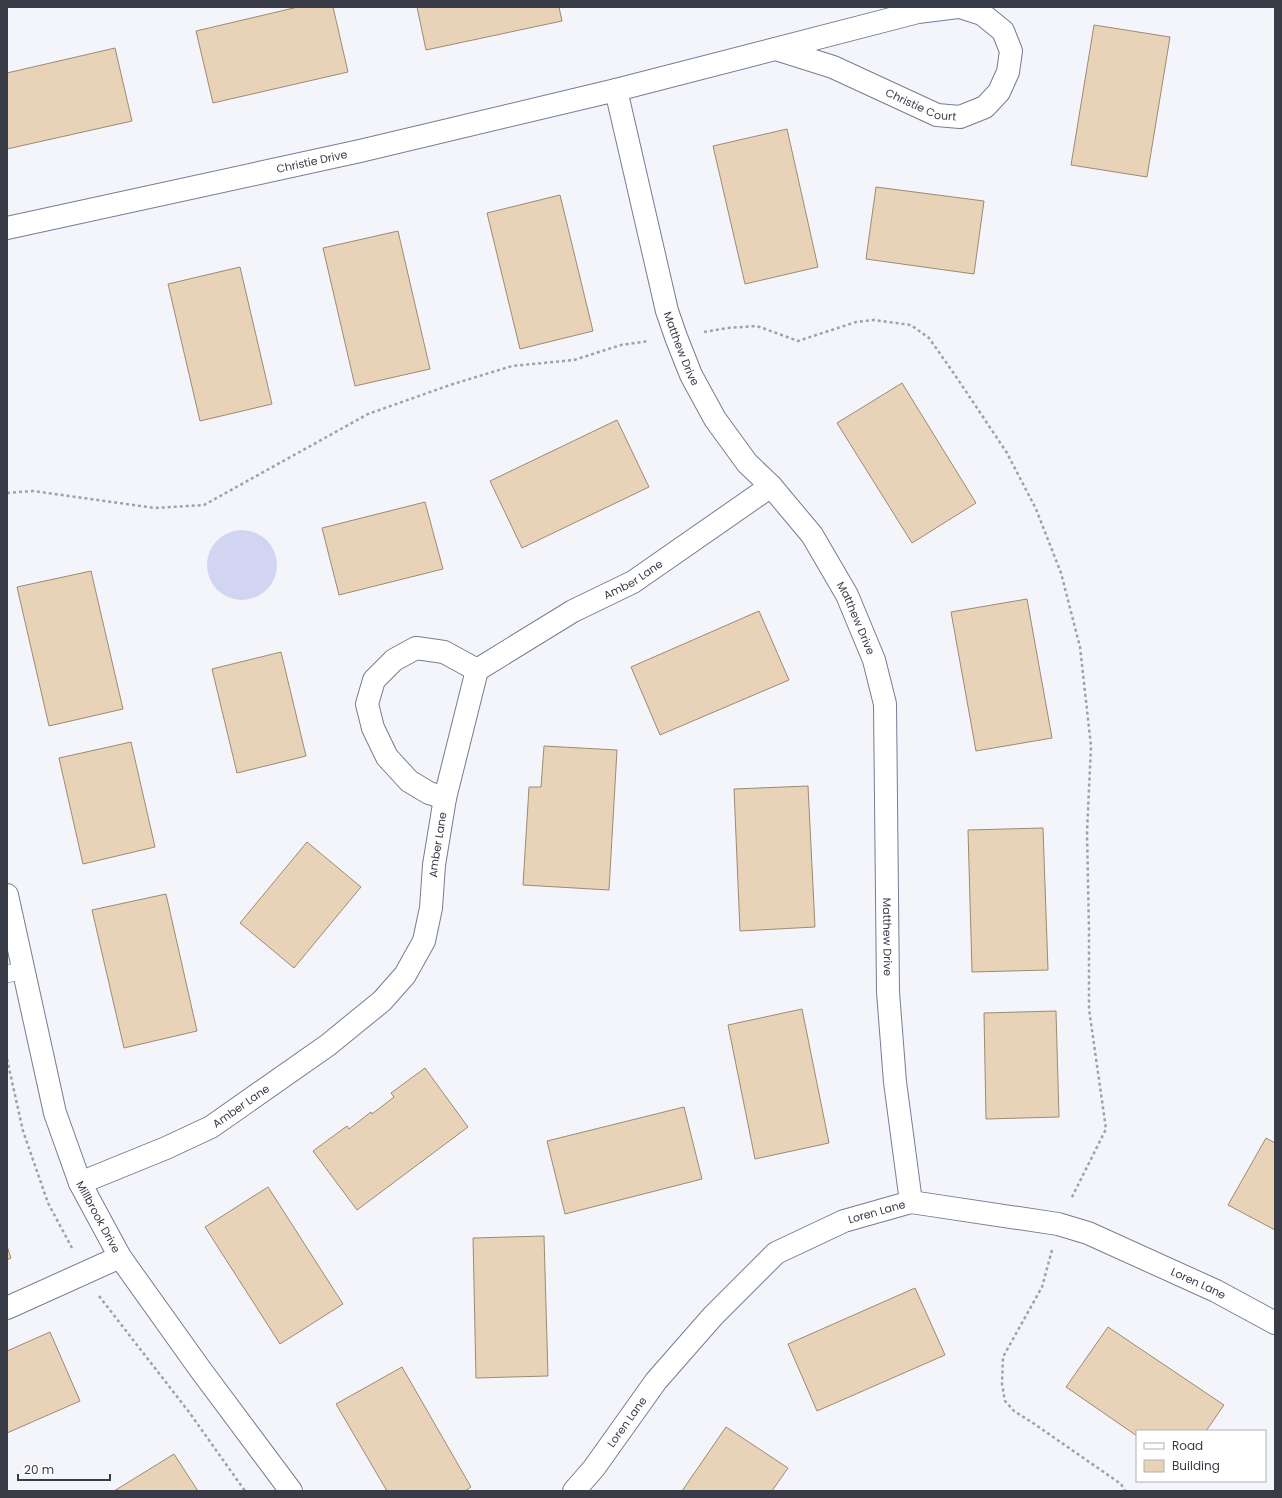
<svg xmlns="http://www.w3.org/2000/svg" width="1282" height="1498" viewBox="0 0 1282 1498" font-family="Poppins,sans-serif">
  <rect width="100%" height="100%" fill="#f4f5fb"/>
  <path fill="#d1d5f2" d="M207 565a35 35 0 1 1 70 0a35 35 0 1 1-70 0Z"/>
  <path fill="#e8d2b8" stroke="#9e8a72" d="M298,7H333L348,72L213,103L196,31Z
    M417,7H559L562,21L426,50Z
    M1094,25L1170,37L1147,177L1071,165Z
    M115,48L132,121L7,149V73Z
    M787,129L818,267L745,284L713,146Z
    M876,187L984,201L974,274L866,259Z
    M560,195L593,331L520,349L487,213Z
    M398,231L430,369L355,386L323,248Z
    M240,267L272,404L200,421L168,284Z
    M902,383L976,503L912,543L837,423Z
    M617,420L649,487L522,548L490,481Z
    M425,502L443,569L339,595L322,528Z
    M91,571L123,709L49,726L17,587Z
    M1027,599L1052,738L976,751L951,612Z
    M759,611L789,680L660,735L631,667Z
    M281,652L306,756L237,773L212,669Z
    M131,742L155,847L83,864L59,758Z
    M544,746L617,750L609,890L523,885L529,787H541Z
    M808,786L815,927L740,931L734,789Z
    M1043,828L1048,970L972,972L968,830Z
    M307,842L361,887L294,968L240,923Z
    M166,894L197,1031L124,1048L92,910Z
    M802,1009L829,1143L755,1159L728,1025Z
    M1056,1011L1059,1117L986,1119L984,1013Z
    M425,1068L468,1127L357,1210L313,1151L347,1126L349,1129L371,1112L372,1114L394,1097L391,1093Z
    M684,1107L702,1179L565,1214L547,1141Z
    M1266,1138L1275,1143V1230L1228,1205Z
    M268,1187L343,1304L280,1344L205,1227Z
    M544,1236L548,1376L476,1378L473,1238Z
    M7,1246L11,1258L7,1260Z
    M915,1288L945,1355L817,1411L788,1344Z
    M1108,1327L1224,1405L1206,1431H1137V1436L1066,1387Z
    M50,1332L80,1401L7,1433V1351Z
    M402,1367L471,1487L465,1491H387L336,1404Z
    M726,1427L788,1468L772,1491H682Z
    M174,1454L198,1491H114Z"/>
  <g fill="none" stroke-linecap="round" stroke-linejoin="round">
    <defs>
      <path id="service" d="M7,974L24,970"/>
      <g id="minor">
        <path id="s1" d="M776,49L833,67L937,115L960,117L985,107L999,92L1008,72L1011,51L1003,31L982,14L960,7"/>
        <path id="s2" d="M616,90L667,311L676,337L691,375L715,419L747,463L771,486L812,535L847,595L874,660L885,704L888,992L895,1082L911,1202"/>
        <path id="s3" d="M7,228L360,151L616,90L918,12L958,7"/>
        <path d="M445,798L429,793L409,781L387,757L373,728L367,704L374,680L394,660L416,648L444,652L477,670"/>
        <path id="s4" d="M7,895L55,1113L80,1183L120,1257L200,1369L291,1491"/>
        <path id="s5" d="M80,1183L166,1148L211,1127L328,1045L382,1001L405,975L424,941L431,908L434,865L445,798L477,670L573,611L633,582L771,486"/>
        <path d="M7,1308L120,1257"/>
        <path id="s6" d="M574,1491L594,1468L656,1381L713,1316L776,1253L844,1221L911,1202L1058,1224L1088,1233L1216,1291L1275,1323"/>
      </g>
    </defs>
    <use href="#service" stroke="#777b96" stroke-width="18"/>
    <use href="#minor" stroke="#777b96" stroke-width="24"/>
    <path stroke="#9fa1aa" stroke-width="2.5" stroke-dasharray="3 3" stroke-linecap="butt" d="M704,332L727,328L757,326L798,341L856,322L874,320L911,325L929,338L955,375L1007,453L1036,509L1061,573L1080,647L1091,746L1087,832L1089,931V1009L1106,1129L1071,1199
      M7,493L33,491L155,508L204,505L368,414L450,385L512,366L574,360L621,345L649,341
      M7,1059L23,1131L48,1203L72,1248
      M1052,1250L1042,1287L1003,1357L1002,1384L1005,1401L1014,1411L1033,1423L1121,1484L1125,1491
      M99,1296L189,1412L245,1491"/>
    <use href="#service" stroke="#fff" stroke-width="17"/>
    <use href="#minor" stroke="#fff" stroke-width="22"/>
  </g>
  <g text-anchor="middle" stroke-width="3.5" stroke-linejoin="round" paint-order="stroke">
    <g font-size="11" fill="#393b47" stroke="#fff">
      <text dy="4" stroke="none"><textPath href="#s1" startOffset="156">Christie Court</textPath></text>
      <text dy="4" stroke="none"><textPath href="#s3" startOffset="312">Christie Drive</textPath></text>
      <text dy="4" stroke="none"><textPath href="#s2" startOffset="267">Matthew Drive</textPath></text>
      <text dy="4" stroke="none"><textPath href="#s5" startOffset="886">Amber Lane</textPath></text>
      <text dy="4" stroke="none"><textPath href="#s2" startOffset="591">Matthew Drive</textPath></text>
      <text dy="4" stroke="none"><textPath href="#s5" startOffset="526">Amber Lane</textPath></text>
      <text dy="4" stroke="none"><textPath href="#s2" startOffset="915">Matthew Drive</textPath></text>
      <text dy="4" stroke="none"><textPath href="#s5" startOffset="179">Amber Lane</textPath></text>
      <text dy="4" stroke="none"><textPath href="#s6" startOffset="422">Loren Lane</textPath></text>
      <text dy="4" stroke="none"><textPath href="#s4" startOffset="336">Millbrook Drive</textPath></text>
      <text dy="4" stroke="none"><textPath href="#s6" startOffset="759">Loren Lane</textPath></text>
      <text dy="4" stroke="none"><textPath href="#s6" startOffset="87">Loren Lane</textPath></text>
    </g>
  </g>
  <rect width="1282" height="1498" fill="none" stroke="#393b47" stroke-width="16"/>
  <rect x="1136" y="1430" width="130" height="52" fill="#ffffff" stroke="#b0b1b5"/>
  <rect x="1144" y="1443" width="20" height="6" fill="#ffffff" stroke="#b0b1b5"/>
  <text x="1172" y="1450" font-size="12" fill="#393b47">Road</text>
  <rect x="1144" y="1460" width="20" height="12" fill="#e8d2b8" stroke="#b0b1b5"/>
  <text x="1172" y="1470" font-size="12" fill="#393b47">Building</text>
  <path d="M18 1474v6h92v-6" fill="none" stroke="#393b47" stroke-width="2"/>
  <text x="24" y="1474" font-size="12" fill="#393b47" stroke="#ffffff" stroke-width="3" paint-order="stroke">20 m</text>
</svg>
